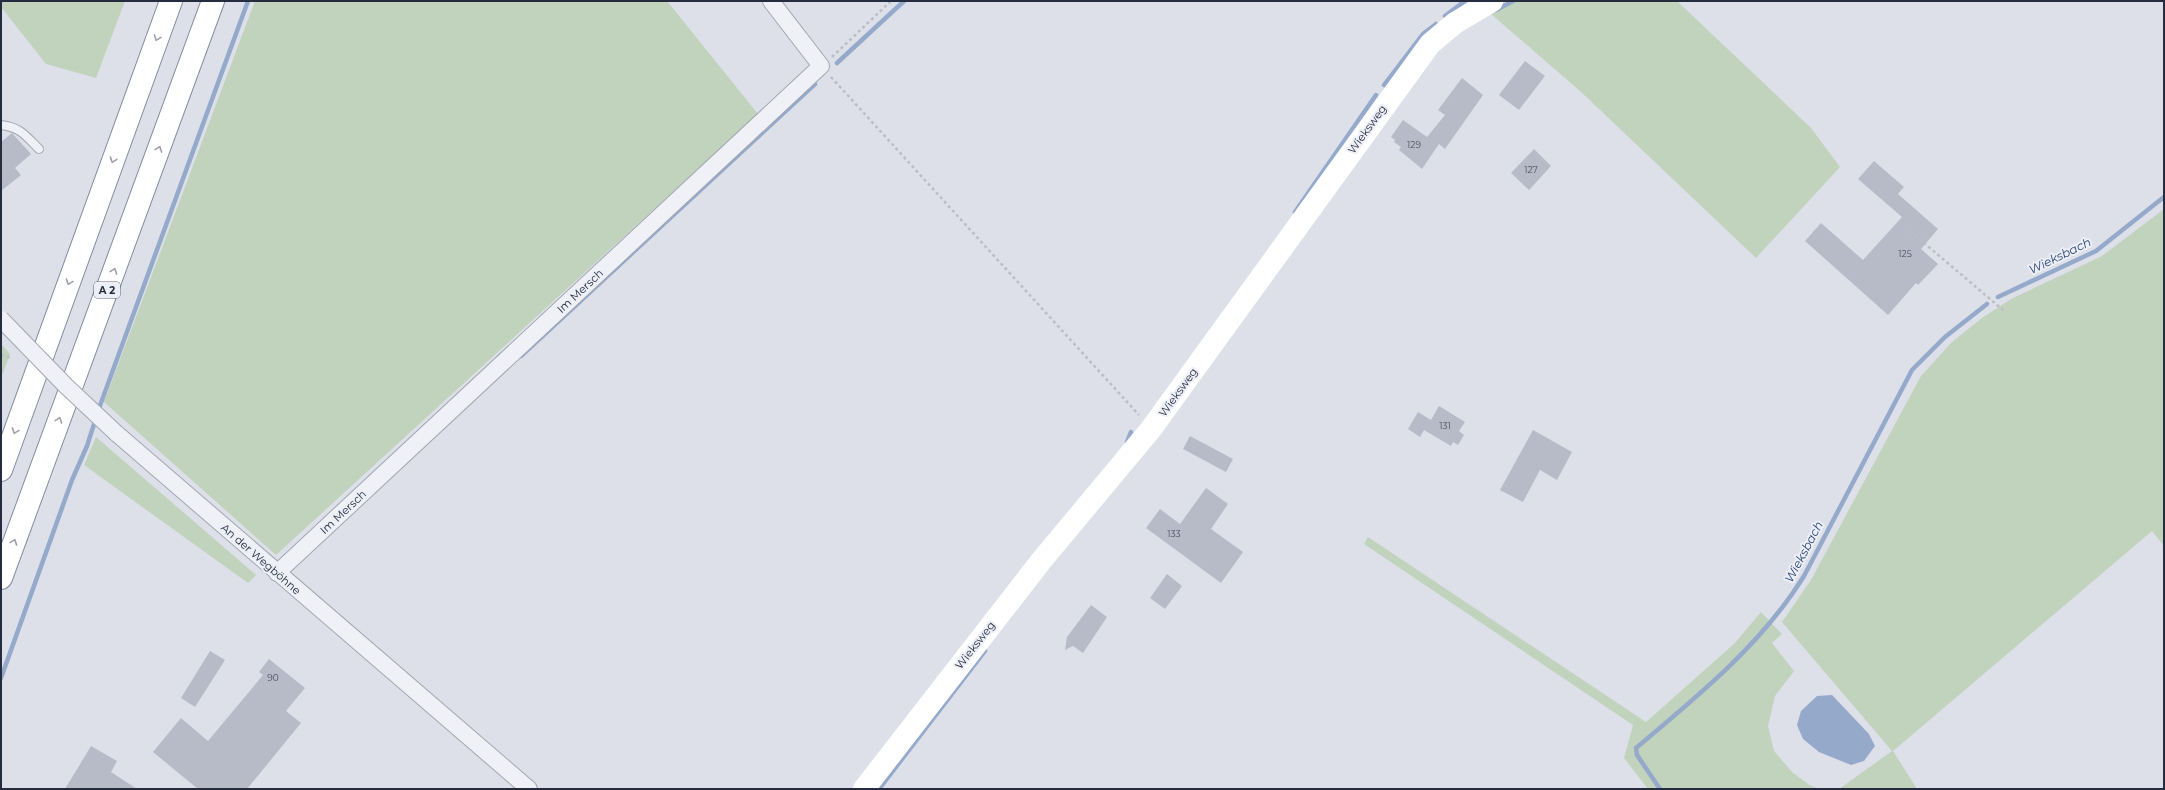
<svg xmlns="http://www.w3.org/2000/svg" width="2165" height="790" viewBox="0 0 2165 790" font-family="Montserrat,sans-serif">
  <rect width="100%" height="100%" fill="#dde0e8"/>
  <path fill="#c1d2bd" d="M1,1H125L96,78L46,64L1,7Z
    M255,1H667L758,114L276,555L104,402Z
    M1517,1H1677L1811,128L1840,167L1756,258L1580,91L1491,14Z
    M2164,209V546L2152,531L1893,751L1917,789H1839L1892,751L1782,622L1811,580L1921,376L1952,342L1982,318L2011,299L2102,256Z
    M1,344L10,354L1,378Z
    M96,437L256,575L248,583L84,465Z
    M1368,537L1646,722L1735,643L1761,612L1782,634L1772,643L1794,671L1775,696L1768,726L1774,751L1792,772L1811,786L1820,789H1648L1624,758L1633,725L1364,544Z"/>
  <path fill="#95aacb" d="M1832,695L1869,734L1875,746L1864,761L1851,765L1819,752L1803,739L1797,725L1801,711L1817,696Z"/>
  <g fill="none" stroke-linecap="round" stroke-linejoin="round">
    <path stroke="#95aacb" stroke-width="4.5" d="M1496,10L1513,1
      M1445,16L1465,1
      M837,63L904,1
      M1384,85L1423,34L1436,24
      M1295,212L1376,95
      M1998,297L2096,251L2164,197
      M521,356L815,84
      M98,411L248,1
      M1127,442L1131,432
      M1,678L72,480L87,446L96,418
      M879,789L985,651
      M1660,789L1637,755L1636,748C1697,697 1762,644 1804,576L1912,370L1945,337L1987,304"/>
  </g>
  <path fill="#b7bbc8" d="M1525,61L1545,76L1519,110L1499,95Z
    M1462,78L1483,95L1445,149L1439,144L1422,169L1399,150L1401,147L1394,142L1395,140L1391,137L1403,120L1427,137L1445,115L1438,110Z
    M12,133L31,154L15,168L21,175L1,191V142Z
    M1534,149L1551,166L1529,190L1511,173Z
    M1874,161L1904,187L1898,194L1938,229L1921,249L1938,264L1918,285L1916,283L1888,315L1805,241L1821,223L1863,260L1902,217L1858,179Z
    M1439,406L1465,422L1459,431L1464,435L1458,445L1453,442L1451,446L1424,430L1420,437L1408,429L1418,412L1431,420Z
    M1533,430L1572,452L1557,480L1540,470L1523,502L1500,490Z
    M1190,436L1233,459L1226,472L1183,449Z
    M1206,488L1228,504L1211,529L1243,552L1221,583L1146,528L1160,509L1180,524Z
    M1167,574L1182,586L1165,609L1150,598Z
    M1091,605L1107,617L1083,653L1073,646L1065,650L1067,637Z
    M210,651L225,660L195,707L181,698Z
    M269,659L305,688L286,711L301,723L247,789H198L153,752L181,718L208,741L263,675L259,672Z
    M91,746L117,761L111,772L137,789H65Z"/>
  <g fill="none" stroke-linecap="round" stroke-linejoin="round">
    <defs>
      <path id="lane" d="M1,125C20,127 26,136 39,149"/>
      <path id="street" d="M116,433L529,789
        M277,573L821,66L771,1"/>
      <path id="highway" d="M1,470L171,1
        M1,578L213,1"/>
    </defs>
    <use href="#lane" stroke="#a2a6b2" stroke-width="10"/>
    <use href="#street" stroke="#a2a6b2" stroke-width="18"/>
    <use href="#highway" stroke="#838c9f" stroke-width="24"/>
    <path stroke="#bbbec6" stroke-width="2.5" stroke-dasharray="3 3" stroke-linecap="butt" d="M832,57L891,1
      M831,77L1139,415
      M1910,231L2003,310
      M1,355L11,358"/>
    <use href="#lane" stroke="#f0f1f6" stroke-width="8"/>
    <use href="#street" stroke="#f0f1f6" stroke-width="16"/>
    <path stroke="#fff" stroke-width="22" d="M864,789L1041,561L1151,429L1430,44L1455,23L1492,1"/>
    <use href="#highway" stroke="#fff" stroke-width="22"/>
    <defs>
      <path id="street-bridge" d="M1,319L66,386L116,433"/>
    </defs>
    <use href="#street-bridge" stroke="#a2a6b2" stroke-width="18" stroke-linecap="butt"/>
    <use href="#street-bridge" stroke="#f0f1f6" stroke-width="16"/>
  </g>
  <defs><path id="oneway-chevron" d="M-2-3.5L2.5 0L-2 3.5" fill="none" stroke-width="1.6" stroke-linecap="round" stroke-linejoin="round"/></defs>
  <g stroke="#9da0a9">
    <use href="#oneway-chevron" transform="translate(157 38) rotate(110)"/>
    <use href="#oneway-chevron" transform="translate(159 149) rotate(-70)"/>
    <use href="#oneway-chevron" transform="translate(113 160) rotate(110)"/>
    <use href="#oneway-chevron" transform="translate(114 271) rotate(-70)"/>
    <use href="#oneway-chevron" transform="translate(69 282) rotate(110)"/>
    <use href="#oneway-chevron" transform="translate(59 420) rotate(-70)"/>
    <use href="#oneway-chevron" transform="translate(15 431) rotate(110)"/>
    <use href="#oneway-chevron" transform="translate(14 542) rotate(-70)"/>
  </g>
  <g text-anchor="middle" stroke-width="4" stroke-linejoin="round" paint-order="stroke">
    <g font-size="9" fill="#4a5061">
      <text x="1414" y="148">129</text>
      <text x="1531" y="173">127</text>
      <text x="1905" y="257">125</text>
      <text x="1445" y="429">131</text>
      <text x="1174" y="537">133</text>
      <text x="273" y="681">90</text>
    </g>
    <rect fill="#eceff5" stroke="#616676" stroke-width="1" x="94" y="282" width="26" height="16" rx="3"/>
    <g font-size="10" font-weight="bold" fill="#252c3f">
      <text x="107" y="294">A 2</text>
    </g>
    <g font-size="11" fill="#252c3f" stroke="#eceff5">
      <text transform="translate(1367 129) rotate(-54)" y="4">Wieksweg</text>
      <text transform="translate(580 291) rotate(-43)" y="4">Im Mersch</text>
      <text transform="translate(1178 392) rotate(-54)" y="4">Wieksweg</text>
      <text transform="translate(343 512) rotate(-43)" y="4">Im Mersch</text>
      <text transform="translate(261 559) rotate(41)" y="4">An der Wegböhne</text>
      <text transform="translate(975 645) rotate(-52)" y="4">Wieksweg</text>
    </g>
    <g font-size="12" font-style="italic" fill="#2d4676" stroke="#eceff5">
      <text transform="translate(2060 256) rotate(-26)" y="4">Wieksbach</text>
      <text transform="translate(1804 552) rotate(-62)" y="4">Wieksbach</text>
    </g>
  </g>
  <rect width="2165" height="790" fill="none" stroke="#252c3f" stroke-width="4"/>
</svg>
